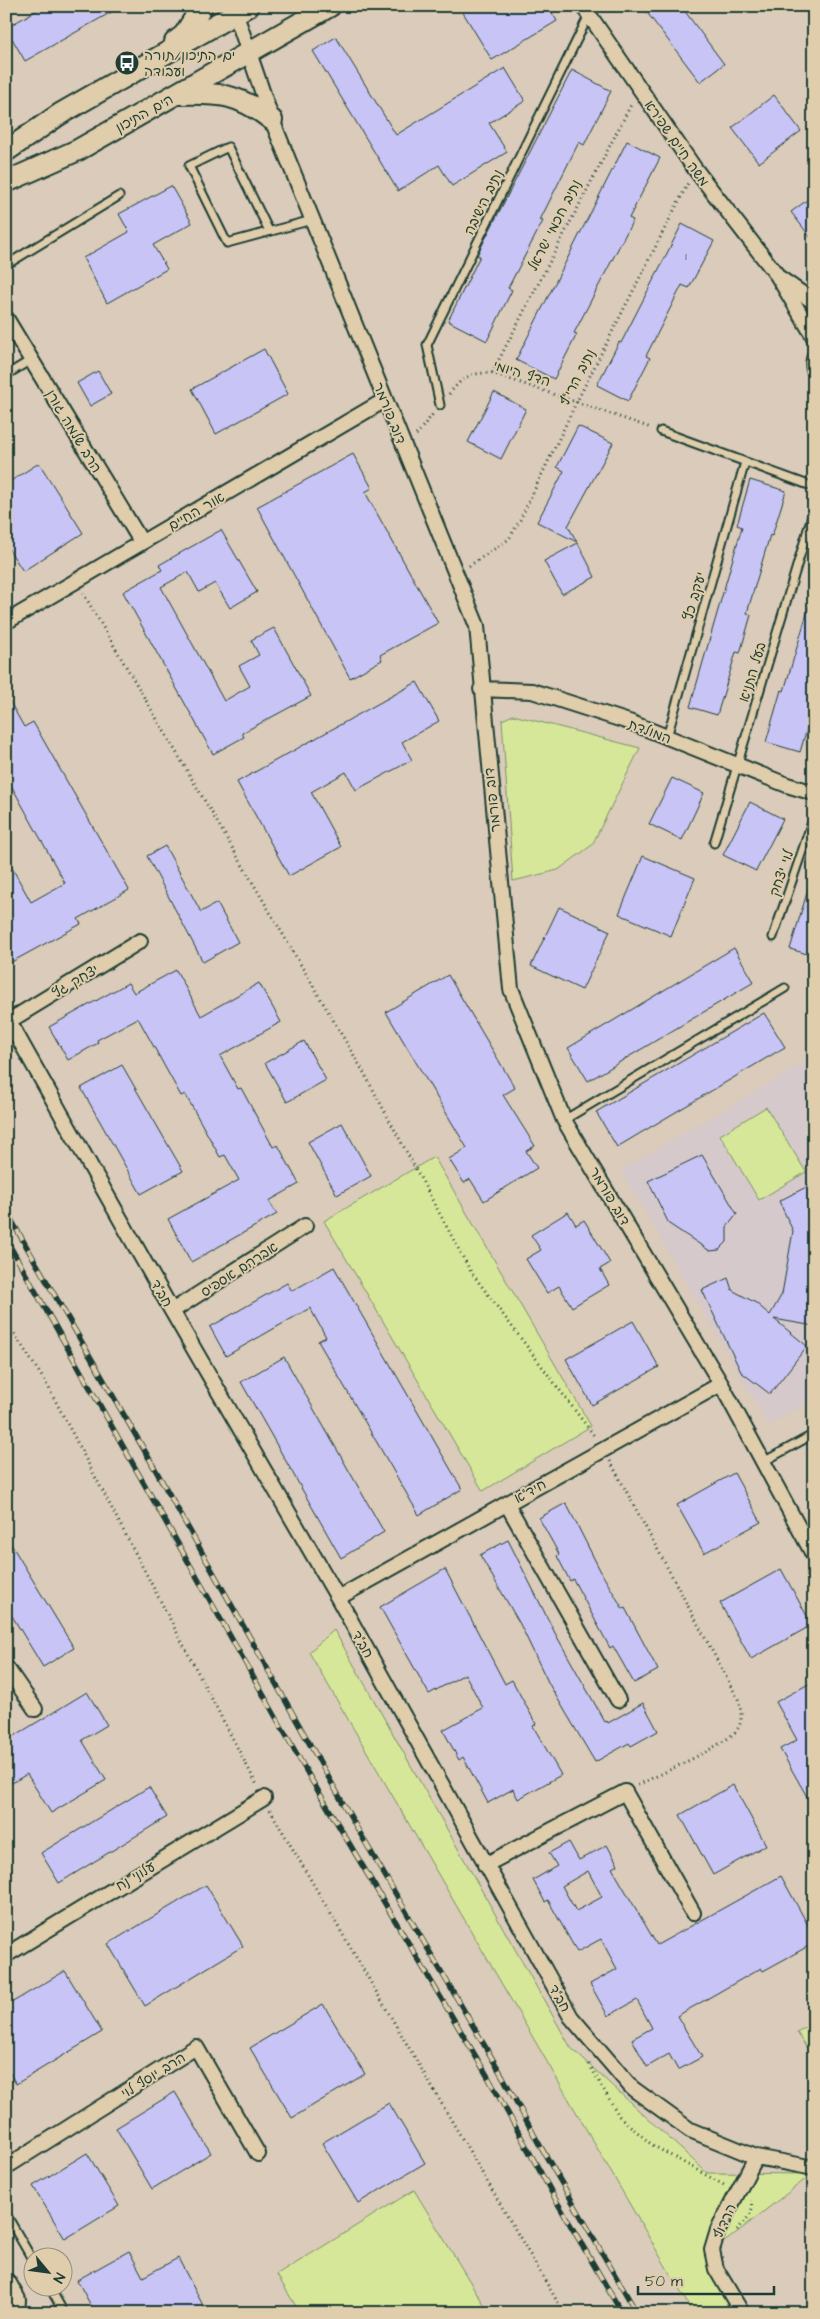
<svg xmlns="http://www.w3.org/2000/svg" width="820" height="2319" viewBox="0 0 820 2319" font-family="'Architects Daughter','Playpen Sans Hebrew',sans-serif">
  <rect width="100%" height="100%" fill="#dacbba"/>
  <filter id="ink" filterUnits="userSpaceOnUse"><feTurbulence type="fractalNoise" baseFrequency=".02" numOctaves="2"/><feDisplacementMap in="SourceGraphic" scale="10" xChannelSelector="R" yChannelSelector="G"/><feConvolveMatrix kernelMatrix="1 2 1 2 8 2 1 2 1" color-interpolation-filters="sRGB"/></filter>
  <g filter="url(#ink)">
    <path fill="#d5c9cc" d="M814,1057V1399L769,1425L621,1170Z"/>
    <path fill="#d6e79a" stroke="#7a9267" d="M513,715L640,748L592,845L558,870L513,881L502,720Z
      M766,1107L806,1172L759,1200L720,1135Z
      M434,1157L591,1426L483,1491L324,1221Z
      M334,1630L571,2048L707,2173L812,2174L705,2257L737,2313H693L309,1652Z
      M814,2022V2061L797,2032Z
      M414,2190L489,2313H300L277,2275Z"/>
    <path fill="#c8c4f6" stroke="#1f3d34" fill-rule="evenodd" d="M44,6H122L25,61L6,28Z
      M459,6H548L557,21L492,60Z
      M642,6H681L724,64L700,82Z
      M336,37L396,135L505,68L525,101L489,123L507,152L452,186L439,165L398,191L313,51Z
      M572,70L611,91L584,145L579,142L540,220L543,221L508,288L512,290L487,341L448,321L480,256L477,255Z
      M774,95L801,131L759,163L732,128Z
      M627,141L660,158L629,218L633,220L574,333L577,334L554,379L516,360Z
      M171,186L192,223L153,245L167,269L107,303L83,258L129,232L119,214Z
      M814,195V242L791,212Z
      M682,224L714,241L689,288L682,285L646,356L650,358L628,401L597,385L619,342L621,343Z
      M264,349L288,394L216,434L192,389Z
      M98,371L111,394L90,406L77,383Z
      M494,392L526,409L501,459L468,442Z
      M578,426L613,443L568,526L577,542L537,522L564,471L557,467Z
      M353,454L372,488L365,492L438,623L380,655L382,660L350,678L257,507Z
      M39,463L83,533L23,571L6,545V484Z
      M750,480L786,491L772,536L770,535L747,613L751,615L740,653L736,652L717,715L690,707L742,527L737,525Z
      M221,530L257,592L230,608L215,583L199,592L188,572L161,587L224,701L250,686L239,666L259,655L251,640L274,628L311,696L242,733L244,737L213,754L123,592L162,570L159,565Z
      M578,543L595,577L562,594L544,561Z
      M810,603H814V705L800,752L766,742L781,690L784,691Z
      M417,682L439,721L402,742L412,760L356,790L346,772L311,792L341,847L289,876L237,782Z
      M6,695L24,727L33,722L129,890L78,919L81,924L6,965V857L31,902L65,883L6,776Z
      M672,778L704,793L682,840L649,824Z
      M750,802L783,819L756,871L723,855Z
      M165,846L201,912L217,903L238,942L203,962L147,856Z
      M643,856L695,878L671,936L619,914Z
      M810,883L814,884V956L790,949Z
      M559,907L610,931L582,990L531,966Z
      M734,948L754,982L588,1081L568,1048Z
      M176,970L201,1016L259,983L281,1022L220,1056L238,1089L241,1088L273,1147L278,1145L299,1184L269,1201L277,1214L191,1262L168,1219L239,1180L225,1155L220,1157L185,1094L181,1096L138,1018L97,1040L98,1043L68,1060L49,1027L128,983L134,993Z
      M448,975L515,1088L503,1095L535,1146L526,1151L537,1168L484,1201L470,1179L464,1183L449,1159L467,1148L386,1012Z
      M764,1013L785,1047L617,1147L596,1112Z
      M304,1041L326,1080L287,1102L265,1063Z
      M122,1065L183,1171L141,1194L81,1088Z
      M342,1123L371,1176L337,1195L308,1142Z
      M702,1155L737,1214L727,1227V1242L719,1250L710,1251L669,1224L648,1181Z
      M814,1183V1326L774,1319L807,1346L770,1394L741,1372L702,1290L728,1278L732,1290L756,1303L770,1315L782,1294L793,1231L779,1201Z
      M568,1212L576,1225L584,1220L610,1263L600,1269L609,1285L572,1307L559,1286L547,1293L526,1259L541,1250L531,1235Z
      M334,1267L462,1489L419,1515L318,1341L326,1337L310,1308L226,1356L210,1327L287,1283L292,1291Z
      M633,1321L659,1367L592,1405L566,1359Z
      M284,1357L384,1532L341,1558L241,1382Z
      M734,1473L761,1522L704,1553L677,1505Z
      M566,1503L602,1574L623,1609L625,1608L658,1670L634,1683L613,1646L610,1648L573,1579L570,1581L557,1556L559,1554L539,1518Z
      M6,1536L74,1648L43,1667L6,1606Z
      M508,1540L556,1635L605,1722L607,1721L608,1723L643,1703L658,1731L631,1746L629,1743L595,1762L549,1684L520,1624L480,1555Z
      M445,1569L505,1684L512,1680L536,1724L533,1726L561,1775L518,1799L513,1789L488,1803L463,1757L459,1760L443,1730L483,1708L465,1674L429,1694L380,1607Z
      M781,1569L812,1625L751,1659L720,1603Z
      M814,1681V1809L780,1749L797,1740L776,1702Z
      M87,1692L107,1725L82,1740L106,1780L51,1813L27,1774L12,1783L6,1772V1741Z
      M733,1785L766,1845L713,1875L680,1815Z
      M149,1787L167,1817L59,1883L41,1853Z
      M569,1842L579,1860L607,1845L618,1865L612,1868L657,1945L781,1876L814,1936V1943L763,1971L761,1968L677,2016L702,2057L678,2070L669,2054L647,2067L632,2039L652,2028L637,2000L608,2016L590,1984L617,1969L601,1939L577,1952L548,1900L545,1902L533,1880L557,1866L549,1853ZM588,1871L602,1897L576,1911L562,1886Z
      M206,1885L243,1946L145,2006L108,1944Z
      M65,1971L102,2032L16,2084L6,2067V2006Z
      M323,2004L365,2074L292,2118L250,2048Z
      M175,2092L211,2153L152,2189L116,2128Z
      M389,2103L425,2163L358,2203L322,2143Z
      M87,2153L119,2206L65,2239L33,2186Z
      M129,2251L143,2277L178,2258L207,2313H95L77,2280Z"/>
    <g fill="none" stroke-linecap="round" stroke-linejoin="round">
      <defs>
        <path id="lane" d="M269,231L228,147L189,166L227,243L312,220
          M6,265L119,196
          M814,348C810,358 807,368 814,377
          M6,375L31,360
          M440,405L427,345L589,15
          M661,431L814,487
          M667,737L745,462
          M714,843L814,509
          M773,937L814,816
          M564,1120L785,988
          M763,1462L814,1434
          M6,2214L32,2259
          M49,2286L64,2313"/>
        <path id="street" d="M233,6L272,120L477,626L511,989L564,1120L721,1384L814,1556
          M583,6L695,169L777,275L814,337
          M781,279L814,302
          M6,318L142,543
          M6,622L385,400
          M481,689L532,691L632,723L787,785L814,793
          M6,1016L172,1311L338,1598L571,2017L632,2088L690,2130L756,2157L814,2168
          M9,1021L140,941
          M172,1311L305,1226
          M507,1504L618,1700
          M338,1598L721,1384
          M6,1667L35,1709
          M485,1865L625,1792L693,1913
          M6,1955L264,1798
          M6,2167L196,2047L258,2154
          M742,2313L716,2269L712,2250L718,2230L756,2157"/>
        <path id="secondary" d="M175,42L184,35L202,6
          M180,94C221,93 239,94 272,120
          M6,151L60,114L248,6
          M6,182L78,150L330,6
          M6,2284L15,2300L14,2313"/>
      </defs>
      <use href="#lane" stroke="#1f3d34" stroke-width="11"/>
      <use href="#street" stroke="#1f3d34" stroke-width="18"/>
      <use href="#secondary" stroke="#1f3d34" stroke-width="24"/>
      <path stroke="#1f3d34" stroke-width="3" stroke-dasharray="1 4" stroke-linecap="butt" d="M492,373L632,103
        M449,394C464,376 469,373 492,373L651,428
        M416,435L433,414
        M469,566L509,539L520,520L576,403L688,183
        M83,593L363,1071L471,1272L595,1437
        M6,1321L46,1383L257,1785
        M610,1461L738,1699C741,1710 744,1721 736,1731C724,1746 658,1775 638,1785
        M270,1810L564,2313
        M589,2064L619,2116L652,2145L724,2185
        M737,2230C745,2221 755,2212 752,2200"/>
      <use href="#lane" stroke="#dfcdab" stroke-width="7"/>
      <use href="#street" stroke="#dfcdab" stroke-width="14"/>
      <use href="#secondary" stroke="#dfcdab" stroke-width="20"/>
      <defs>
        <path id="rail" d="M6,1211L150,1460L357,1828L503,2077L539,2144L637,2313
          M6,1239L308,1774L488,2077L557,2202L622,2313"/>
      </defs>
      <use href="#rail" stroke="#1f3d34" stroke-width="5.5"/>
      <use href="#rail" stroke="#dfcdab" stroke-width="4" stroke-dasharray="11" stroke-linecap="butt"/>
    </g>
  </g>
  <defs>
    <symbol id="bus-disc" viewBox="-11 -11 22 22"><circle r="9.5" fill="#1f3d34" stroke="#dfcdab"/><path d="M-5-6H5V4H4V6H2V4H-2V6H-4V4H-5ZM-3.5-4V0h7V-4ZM-3.5 1.2v1.5H-2V1.2ZM2 1.2v1.5H3.5V1.2Z" fill="#fff"/></symbol>
  </defs>
  <g fill-rule="evenodd">
    <use href="#bus-disc" x="113" y="49" width="28" height="28"/>
  </g>
  <g text-anchor="middle" stroke-width="4" stroke-linejoin="round" paint-order="stroke">
    <g font-size="11" fill="#495f64">
      <text x="686" y="260">1</text>
    </g>
    <g font-size="14" fill="#1f3d34" stroke="#dfcdab" text-anchor="start">
      <text x="144" y="60">ים התיכון/תורה<tspan x="144" dy="16">ועבודה</tspan></text>
    </g>
    <g font-size="14" fill="#1f3d34" stroke="#dfcdab">
      <text transform="translate(144 113) rotate(-29)" y="5">הים התיכון</text>
      <text transform="translate(677 143) rotate(55)" y="5">משה חיים שפירא</text>
      <text transform="translate(483 202) rotate(-64)" y="5">נתיב הישיבה</text>
      <text transform="translate(554 225) rotate(-63)" y="5">נתיב חכמי ישראל</text>
      <text transform="translate(522 373) rotate(17)" y="5">הדף היומי</text>
      <text transform="translate(577 377) rotate(-63)" y="5">נתיב הרי"ף</text>
      <text transform="translate(390 413) rotate(68)" y="5">דוב פורמר</text>
      <text transform="translate(74 431) rotate(59)" y="5">הרב שלמה גורן</text>
      <text transform="translate(196 511) rotate(-30)" y="5">אור החיים</text>
      <text transform="translate(694 596) rotate(-74)" y="5">יעקב כץ</text>
      <text transform="translate(752 672) rotate(-73)" y="5">בעל התניא</text>
      <text transform="translate(650 731) rotate(21)" y="5">המולדת</text>
      <text transform="translate(492 800) rotate(-96)" y="5">דוב פורמר</text>
      <text transform="translate(781 873) rotate(-71)" y="5">לוי יצחק</text>
      <text transform="translate(75 981) rotate(-31)" y="5">יצחק גץ</text>
      <text transform="translate(610 1196) rotate(59)" y="5">דוב פורמר</text>
      <text transform="translate(239 1269) rotate(-33)" y="5">אברהם אספיס</text>
      <text transform="translate(162 1293) rotate(61)" y="5">חב"ד</text>
      <text transform="translate(530 1491) rotate(-29)" y="5">חיד"א</text>
      <text transform="translate(363 1644) rotate(61)" y="5">חב"ד</text>
      <text transform="translate(135 1876) rotate(-31)" y="5">עלוני נח</text>
      <text transform="translate(560 1998) rotate(61)" y="5">חב"ד</text>
      <text transform="translate(153 2075) rotate(-32)" y="5">הרב יוסף לוי</text>
      <text transform="translate(724 2221) rotate(-65)" y="5">הרדוף</text>
    </g>
  </g>
  <rect width="820" height="2319" fill="none" stroke="#dfcdab" stroke-width="25"/>
  <rect x="12" y="12" width="795" height="2294" fill="none" stroke="#1f3d34" stroke-width="2" filter="url(#ink)"/>
  <g transform="translate(48 2272) rotate(119)"><circle r="24" fill="#dfcdab" stroke="#92937b"/>
  <path d="M0-4L9 19L0 12L-9 19Z" fill="#1f3d34"/>
  <text y="-8" font-size="14" font-weight="bold" text-anchor="middle" fill="#1f3d34">N</text>
  </g>
  <path d="M638 2286v8h136v-8" fill="none" stroke="#1f3d34" stroke-width="2.5"/>
  <text x="645" y="2286" font-size="15" fill="#1f3d34" stroke="#dfcdab" stroke-width="4" paint-order="stroke">50 m</text>
</svg>
